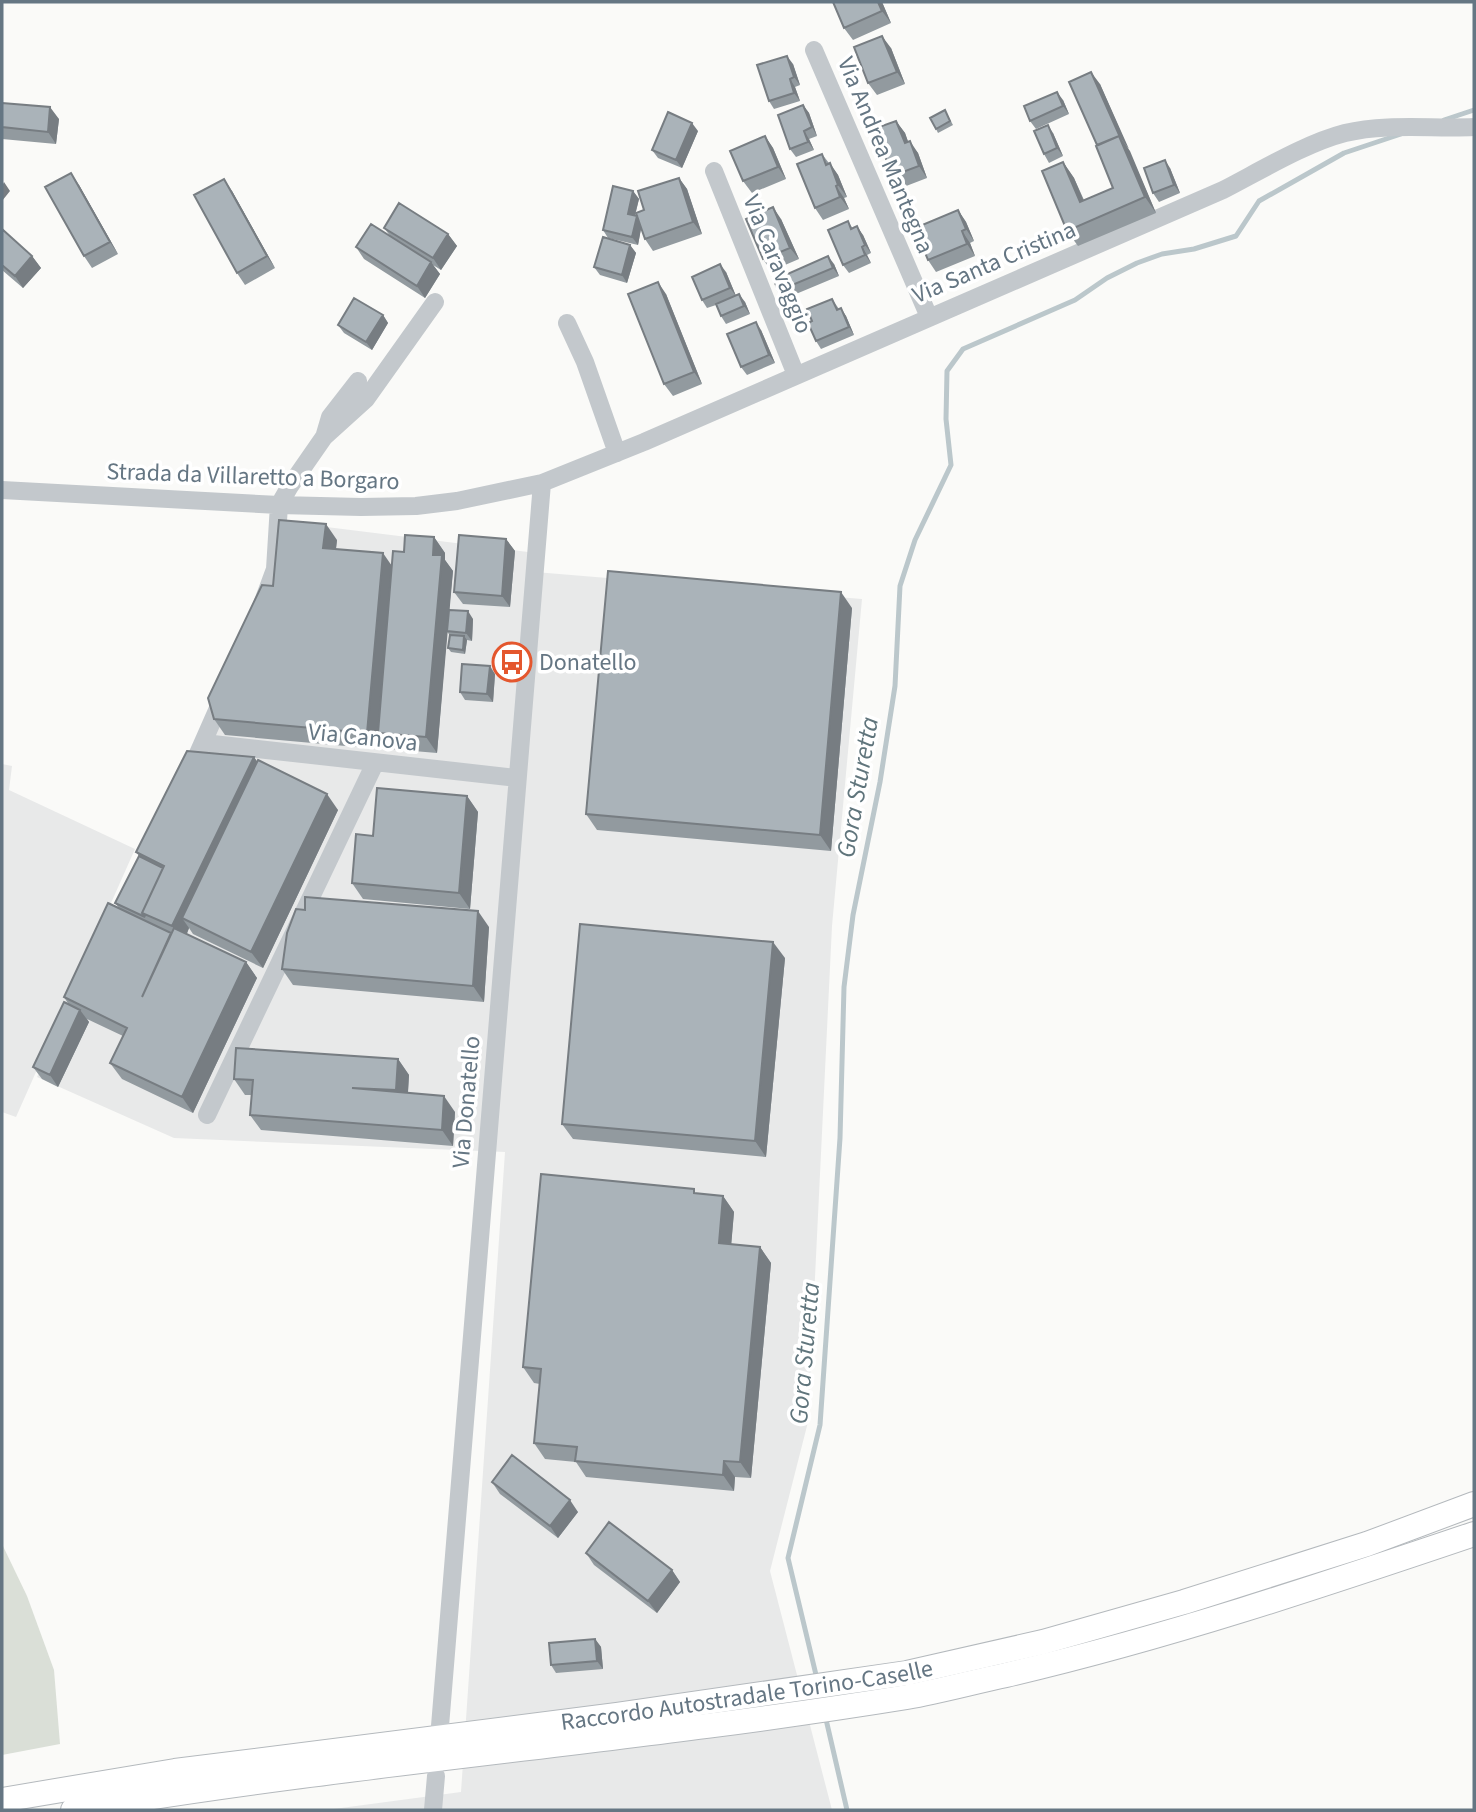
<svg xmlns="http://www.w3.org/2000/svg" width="1476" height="1812" viewBox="0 0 1476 1812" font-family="'Source Sans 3',sans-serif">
  <rect width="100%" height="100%" fill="#fafaf8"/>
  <path fill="#e8e9e9" d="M278,521L536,553L535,572L862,599L832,926L808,1422L770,1571L832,1810H326L461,1792L505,1152L174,1138L37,1077L275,569Z
    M2,764L12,766L9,790L135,849L16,1117L2,1112Z"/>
  <path fill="#dadfd7" d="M2,1544L27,1596L54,1670L60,1744L2,1755Z"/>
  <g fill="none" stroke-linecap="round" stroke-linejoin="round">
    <path stroke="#bbc7cb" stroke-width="5" d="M1444,120L1474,110
      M817,1679L788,1558L820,1425L840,1138L844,987L853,915L880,782L895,686L900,586L915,540L951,465L946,419L947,371L963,349L1075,300L1107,278L1137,263L1162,254L1194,249L1236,236L1259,201L1344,153L1401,134
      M825,1715L847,1810"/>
    <defs>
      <g id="highway">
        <path id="s1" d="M2,1800L175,1771L617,1715L907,1673L1043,1642L1184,1602L1367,1544L1474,1504"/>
        <path d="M73,1810C349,1763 630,1742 907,1697C940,1691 973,1682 1006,1675C1165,1638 1320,1586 1474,1534"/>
      </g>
    </defs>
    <use href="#highway" stroke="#b4b9bd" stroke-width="26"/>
    <path stroke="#c3c8cc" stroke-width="18" d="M814,50L929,317
      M714,171L796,375
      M567,323L585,362L617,453
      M325,434L330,417L358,381
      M2,490L279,505L361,507L416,506L457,501L542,483L644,442L1223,190C1260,171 1306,143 1345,133C1387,123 1432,129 1474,127
      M261,607L275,569L279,505L290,486L324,437L366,399L435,302
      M204,743L517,778
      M189,774L223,697
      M207,1115L375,763
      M440,1726L542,483
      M433,1810L436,1776"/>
    <use href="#highway" stroke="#fff" stroke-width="24"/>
  </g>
  <path fill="#929a9f" d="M882,2L891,23L853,40L844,28Z
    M891,48L905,84L877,95L868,83Z
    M793,64L800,85L795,87L800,101L774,109L769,101Z
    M1100,84L1156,213L1078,246L1067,231L1063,162L1074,178L1084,200L1113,188L1097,145Z
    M1063,100L1069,114L1036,129L1030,121Z
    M2,103L59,119L56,144L2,139Z
    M803,105L809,113L817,136L809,139L814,150L796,157L790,149Z
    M945,110L953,125L938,133L936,129Z
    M896,121L905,133L908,142L918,153L927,178L901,188L892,176L884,141Z
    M698,131L682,168L658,158L652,150Z
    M1053,133L1063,156L1049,163L1044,154Z
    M765,136L773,148L786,179L752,193L743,181Z
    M822,154L838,175L847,197L844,198L849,209L823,220L815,208Z
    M1170,168L1180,193L1159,202L1153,193Z
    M679,178L687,189L702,234L653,251L645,239L641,228L638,245L608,238L603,230L633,191L639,199L635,216H637Z
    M79,185L118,254L92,268L84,256Z
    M232,191L275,268L245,285L237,273Z
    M958,210L966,222L974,241L970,243L975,256L936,272L928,260Z
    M781,219L799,259L771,271L763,259Z
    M848,221L853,229L863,235L871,253L867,255L871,263L849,273L843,265Z
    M384,228L448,234L457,246L441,270L433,265L440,274L425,298L364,259L356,247L391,237Z
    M2,229L32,256L41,268L23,288L2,270Z
    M630,245L636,253L627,283L600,275L594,267Z
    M834,264L839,276L784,299L778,291Z
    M726,272L736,296L745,302L750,314L726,324L721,316L716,305L707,308L702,300Z
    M666,294L702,384L673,396L664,384Z
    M832,299L839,309L846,316L854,335L821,349L816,341L812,321Z
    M383,315L388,323L372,350L344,333L338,325Z
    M761,330L775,363L747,375L741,367Z
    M434,537L445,553V560L453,571L449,610L473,619L472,641L467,640L465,654L451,652L448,648L450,635L447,632L437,753L390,749L380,735L379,749L225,735L214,719L273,586L337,540L336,549L392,565L404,552Z
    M506,539L515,551L510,607L463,604L454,592Z
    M852,608L831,851L597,830L586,814Z
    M495,674L493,702L465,700L460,692Z
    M254,757L257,762L338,810L263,968L193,934L189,928L187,934L246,962L257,978L193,1113L122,1079L110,1063L123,1036L87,1019L89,1022L58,1087L42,1079L33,1067L69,1005L64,997L119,908L115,903L139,856L136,852Z
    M467,796L478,812L470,909L363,899L352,883L373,836Z
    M489,927L484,1002L293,985L282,969Z
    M785,958L766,1157L573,1139L562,1124Z
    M398,1059L409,1075L408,1093L455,1112L453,1146L261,1130L250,1115L252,1095H245L234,1079Z
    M697,1194L723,1196L734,1212L731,1245L760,1247L771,1263L751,1478L735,1477L734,1491L586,1477L576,1462L545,1459L534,1443L540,1384L534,1383L523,1367Z
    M492,1482L578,1512L558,1538L500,1494Z
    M586,1553L672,1570L680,1582L657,1613L594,1565Z
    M595,1639L601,1647L603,1669L556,1673L551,1665Z"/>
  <path fill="#777d82" d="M878,2H882L891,23L882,11Z
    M882,36L891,48L905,84L897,72Z
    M787,56L793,64L800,85L794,77Z
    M1091,72L1100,84L1129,149L1120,137Z
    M790,79L795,87L800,101L794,93Z
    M1057,92L1063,100L1069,114L1063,106Z
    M803,105L809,113L817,136L812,127Z
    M50,107L59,119L56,144L48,132Z
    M896,121L905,133L913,155L905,143Z
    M692,123L698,131L682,168L676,160Z
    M1048,125L1053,133L1063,156L1057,148Z
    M804,131L809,139L814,150L808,142Z
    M765,136L773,148L786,179L778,167Z
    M1119,136L1130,151L1156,213L1145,197Z
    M910,141L918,153L927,178L919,166Z
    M1165,160L1170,168L1180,193L1174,185Z
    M1063,162L1074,178L1091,218L1080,202Z
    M830,163L838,175L847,197L838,185Z
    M71,173L79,185L118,254L110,242Z
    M679,178L687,189L702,234L693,222Z
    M224,179L232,191L275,268L267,256Z
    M4,182L10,191L2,201V186Z
    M836,186L844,198L849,209L840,197Z
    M633,191L639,199L633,222L628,214Z
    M773,207L781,219L799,259L790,248Z
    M958,210L966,222L974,241L966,229Z
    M637,216L642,224L638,245L632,237Z
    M857,226L863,235L871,253L865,245Z
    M962,231L970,243L975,256L967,244Z
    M448,234L457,246L441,270L433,258Z
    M630,245L636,253L627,283L622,275Z
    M862,247L867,255L871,263L865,255Z
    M32,256L41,268L23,288L15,276Z
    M828,256L834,264L839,276L833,268Z
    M431,262L440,274L425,298L417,286Z
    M720,264L726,272L736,296L730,288Z
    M658,282L666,294L702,384L694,372Z
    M739,294L745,302L750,314L744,306Z
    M841,308L846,316L854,335L849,327Z
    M383,315L388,323L372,350L366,342Z
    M756,322L761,330L775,363L769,355Z
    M326,524L337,540L334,564L323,548Z
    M434,537L445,553V560L453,571L437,753L426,737Z
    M506,539L515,551L510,607L502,596Z
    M383,553L394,569L378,733L380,735L379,749L367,733Z
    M841,592L852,608L831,851L820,835Z
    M468,611L473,619L472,641L466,633Z
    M464,636L467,640L465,654L463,650Z
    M490,666L495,674L493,702L487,694Z
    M254,757L265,773L182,918L189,928L183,942L172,926Z
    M327,794L338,810L263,968L251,952Z
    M467,796L478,812L470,909L459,893Z
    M478,911L489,927L484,1002L473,986Z
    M773,942L785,958L766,1157L755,1141Z
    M246,962L257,978L193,1113L182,1097Z
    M80,1010L89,1022L58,1087L50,1075Z
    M398,1059L409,1075L407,1106L396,1090Z
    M444,1096L455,1112L453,1146L442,1130Z
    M723,1196L734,1212L730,1259L719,1243Z
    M760,1247L771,1263L751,1478L740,1462Z
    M724,1461L735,1477L734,1491L723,1475Z
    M570,1500L578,1512L558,1538L550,1526Z
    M672,1570L680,1582L657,1613L648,1601Z
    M595,1639L601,1647L603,1669L597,1661Z"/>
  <path fill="#aab3b9" stroke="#777d82" stroke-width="2" d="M833,2H878L882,11L844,28Z
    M882,36L897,72L868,83L854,47Z
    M787,56L794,77L790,79L794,93L769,101L757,65Z
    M1091,72L1120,137L1119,136L1097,145L1069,82Z
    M1057,92L1063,106L1030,121L1024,106Z
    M2,103L50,107L48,132L2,127Z
    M803,105L812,127L804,131L808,142L790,149L778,115Z
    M945,110L950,121L936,129L930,118Z
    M668,112L692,123L676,160L652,150Z
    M896,121L905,143L910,141L919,166L892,176L880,142L884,141L879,127Z
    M1048,125L1057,148L1044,154L1034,131Z
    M765,136L778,167L743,181L730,151Z
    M1119,136L1145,197L1067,231L1042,171L1063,162L1080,202L1113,188L1096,146Z
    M822,154L826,165L830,163L838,185L836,186L840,197L815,208L797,164Z
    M1165,160L1174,185L1153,193L1144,168Z
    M71,173L110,242L84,256L45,187Z
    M679,178L693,222L645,239L636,213L644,210L638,191Z
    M224,179L267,256L237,273L194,195Z
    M613,186L633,191L628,214L637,216L632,237L603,230Z
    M399,203L448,234L433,258L384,228Z
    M773,207L790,248L763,259L746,219Z
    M958,210L966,229L962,231L967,244L928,260L915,228Z
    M848,221L851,229L857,226L865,245L862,247L865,255L843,265L828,230Z
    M371,224L431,262L417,286L356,247Z
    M2,229L32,256L15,276L2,265Z
    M603,237L630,245L622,275L594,267Z
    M828,256L833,268L778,291L774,280Z
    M720,264L730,288L702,300L692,277Z
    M658,282L694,372L664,384L628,294Z
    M739,294L744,306L721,316L716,304Z
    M354,298L383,315L366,342L338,325Z
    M832,299L837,310L841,308L849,327L816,341L808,323L812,321L807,309Z
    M756,322L769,355L741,367L727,334Z
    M279,520L326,524L323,548L383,553L367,733L214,719L208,698L262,585L273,586Z
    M405,535L434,537L433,555H442L426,737L378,733L393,551L404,552Z
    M459,535L506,539L502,596L454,592Z
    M608,571L841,592L820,835L586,814Z
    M449,610L468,611L466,633L447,631Z
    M450,635L464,636L463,650L448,648Z
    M462,664L490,666L487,694L460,692Z
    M187,751L254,757L172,926L142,913L164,866L136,852Z
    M258,760L327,794L251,952L182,918Z
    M377,788L467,796L459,893L352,883L356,834L373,836Z
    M139,856L163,868L142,913L145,917L115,903Z
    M305,897L478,911L473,986L282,969L287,933L296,909L305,910Z
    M108,903L171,933L142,997L174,928L246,962L182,1097L110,1063L127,1028L64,997Z
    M580,924L773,942L755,1141L562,1124Z
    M64,1002L80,1010L50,1075L33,1067Z
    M236,1048L398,1059L396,1090L352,1088L444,1096L442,1130L250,1115L253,1080L234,1079Z
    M541,1174L694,1189V1193L723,1196L719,1243L760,1247L740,1462L724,1461L723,1475L575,1461L577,1447L534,1443L541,1369L523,1367Z
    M512,1455L570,1500L550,1526L492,1482Z
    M609,1522L672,1570L648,1601L586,1553Z
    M595,1639L597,1661L551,1665L549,1643Z"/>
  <defs>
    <symbol id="bus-ring" viewBox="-11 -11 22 22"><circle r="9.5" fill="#fff" stroke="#e4572e" stroke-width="1.5"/><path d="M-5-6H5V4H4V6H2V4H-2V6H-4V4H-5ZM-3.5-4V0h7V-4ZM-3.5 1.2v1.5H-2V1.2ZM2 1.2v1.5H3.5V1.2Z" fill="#e4572e"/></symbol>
  </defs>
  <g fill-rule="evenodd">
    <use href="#bus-ring" x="490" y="640" width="44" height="44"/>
  </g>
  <g text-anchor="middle" stroke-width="7" stroke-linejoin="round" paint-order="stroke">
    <g font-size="24" fill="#657683" stroke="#fff">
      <text transform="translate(886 155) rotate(67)" y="8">Via Andrea Mantegna</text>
      <text transform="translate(994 262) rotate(-23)" y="8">Via Santa Cristina</text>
      <text transform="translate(778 264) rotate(68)" y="8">Via Caravaggio</text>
      <text transform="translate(253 476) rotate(2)" y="8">Strada da Villaretto a Borgaro</text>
      <text transform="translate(363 737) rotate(6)" y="8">Via Canova</text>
      <text transform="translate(466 1102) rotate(-85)" y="8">Via Donatello</text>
      <text dy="8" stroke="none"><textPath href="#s1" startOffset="752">Raccordo Autostradale Torino-Caselle</textPath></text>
    </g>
    <g font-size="24" fill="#657683" stroke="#fff" text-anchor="start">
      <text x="539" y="670">Donatello</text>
    </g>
    <g font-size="26" font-style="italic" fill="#60757c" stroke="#fff">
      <text transform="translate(857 787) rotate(-80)" y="9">Gora Sturetta</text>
      <text transform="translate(804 1353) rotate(-85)" y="9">Gora Sturetta</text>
    </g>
  </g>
  <rect width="1476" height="1812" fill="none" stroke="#657683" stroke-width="7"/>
</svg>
